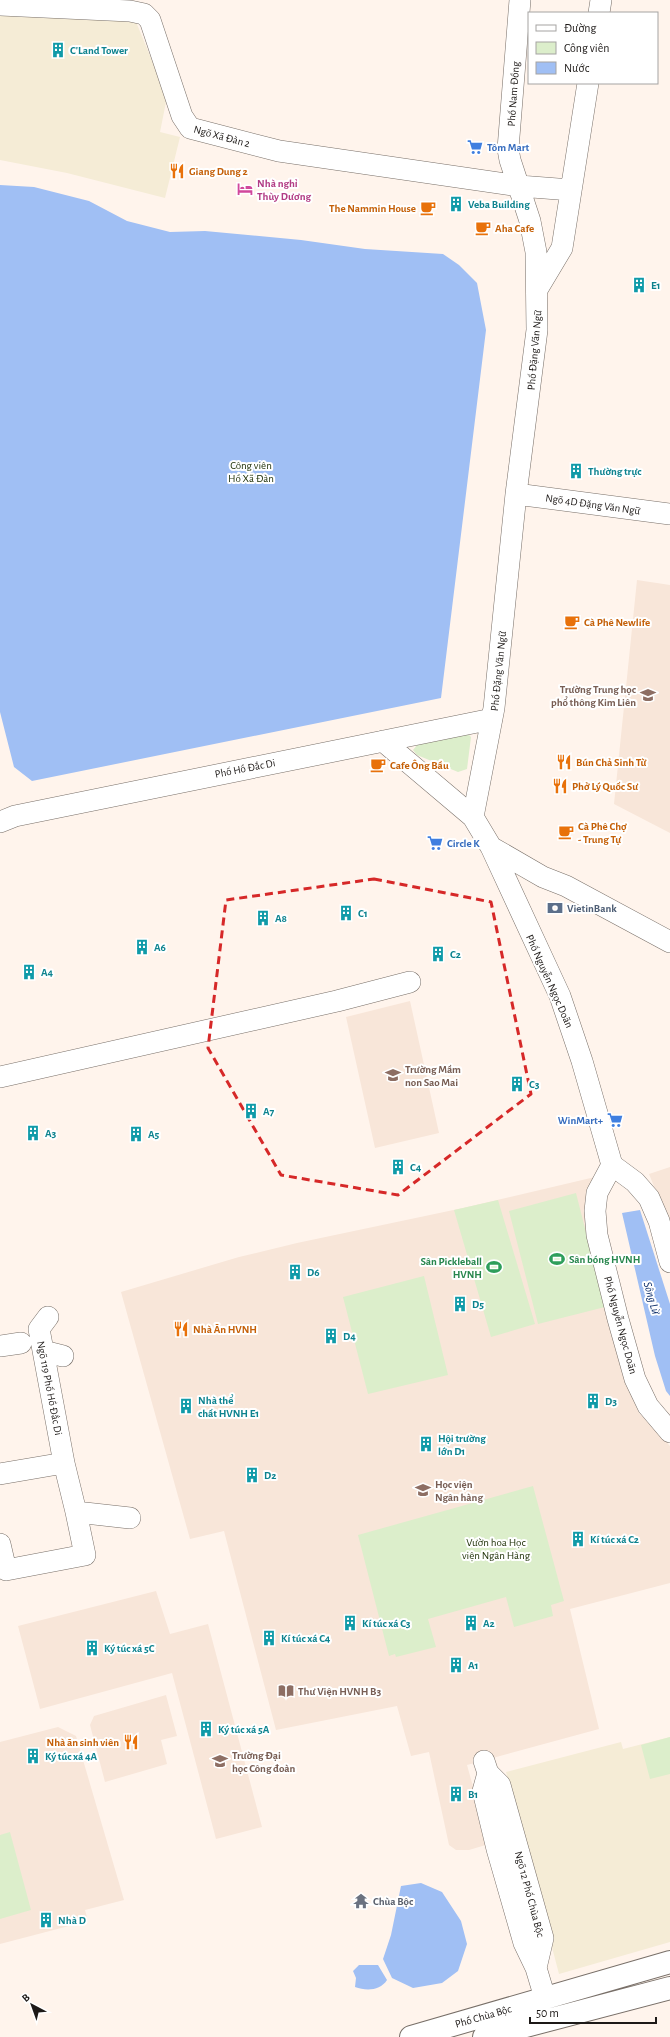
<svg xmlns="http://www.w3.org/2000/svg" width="670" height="2037" viewBox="0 0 670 2037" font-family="'Alegreya Sans',sans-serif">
  <rect width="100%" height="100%" fill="#fff4ec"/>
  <path fill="#f5ecd6" d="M0,11L134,17L167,97L160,132L180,137L165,198L67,173L0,160Z
    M670,1737V1942L559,1974L506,1772L621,1742L623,1749Z"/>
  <path fill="#f8e6d9" d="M637,580L670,585V833L614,804Z
    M410,1001L439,1133L375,1148L346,1017Z
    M670,1167V1226L649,1174Z
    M595,1177L628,1383L639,1413L670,1446V1583L570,1609L599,1729L467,1765L489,1844L469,1850H456L449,1845L429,1752L411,1756L397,1706L276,1730L224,1531L190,1539L121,1292L239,1257L297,1243L463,1208Z
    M156,1591L170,1634L208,1624L262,1827L216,1839L172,1673L40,1709L18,1626Z
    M166,1695L177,1736L161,1740L167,1764L105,1782L90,1725L94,1716Z
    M58,1727L76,1736L124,1900L85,1910L88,1921L0,1944V1742Z"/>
  <path fill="#dceecb" d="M467,733L471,737L467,769L458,772L417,755L413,750L418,744Z
    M576,1193L605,1307L538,1324L509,1211Z
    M498,1200L535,1324L491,1337L454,1210Z
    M424,1276L448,1375L368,1394L343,1297Z
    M533,1486L564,1601L551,1605L553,1616L514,1627L506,1597L428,1619L436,1647L396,1657L395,1654L389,1656L358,1535Z
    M670,1737V1774L650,1779L641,1745Z
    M10,1832L31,1910L0,1919V1835Z"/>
  <path fill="#a0bff4" d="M0,185L34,187L89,201L127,221L170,232L205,231L301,240L365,249L443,254L459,265L477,283L486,330L441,698L32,781L14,767L0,712Z
    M640,1210L670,1304V1396L666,1391L655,1356L622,1213Z
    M421,1883L442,1892L461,1921L467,1944L458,1971L442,1983L413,1988L392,1978L383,1959L391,1935L401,1886Z
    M359,1965H378L387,1980C380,1991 366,1991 355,1987L356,1978L353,1971Z"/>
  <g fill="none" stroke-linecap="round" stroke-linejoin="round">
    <defs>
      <path id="minor" d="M0,5L130,11L144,14L150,20L182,116L190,128L279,151L519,186L571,190
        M599,13L601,0
        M538,288L562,248L588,83
        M516,494L670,514
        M383,741L473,817L491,847L560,996L582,1061L612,1165L635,1182L649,1198L659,1221L670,1262
        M473,817L494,708L516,494L537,330L536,252L530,221L510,160L508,149L520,0
        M0,822L15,816L492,719
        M491,847L543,877L566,886L670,942
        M0,1077L337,1001L410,982
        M612,1165L597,1193L595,1211L597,1235L618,1319L635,1379L648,1406L670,1432
        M48,1317L39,1329L64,1463
        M0,1346L21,1343
        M43,1351L63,1356
        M0,1474L64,1463L76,1512L130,1518
        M0,1544L6,1570L85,1555L76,1512
        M484,1761L488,1773L483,1791L497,1849L524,1943L536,1968L545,1998
        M488,1773L500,1785L543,1938L536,1968"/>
      <path id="major" d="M411,2037L670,1962
        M484,2037L670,1988"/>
    </defs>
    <use href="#minor" stroke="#786f68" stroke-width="22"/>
    <use href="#major" stroke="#786f68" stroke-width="24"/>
    <use href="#minor" stroke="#fff" stroke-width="21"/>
    <use href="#major" stroke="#fff" stroke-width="22"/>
  </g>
  <path fill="none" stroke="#d62828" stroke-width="3" stroke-dasharray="8 5" stroke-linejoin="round" d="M374,879L491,902L531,1094L398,1195L281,1175L208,1048L226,900Z"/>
  <defs>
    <symbol id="building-bare" viewBox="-9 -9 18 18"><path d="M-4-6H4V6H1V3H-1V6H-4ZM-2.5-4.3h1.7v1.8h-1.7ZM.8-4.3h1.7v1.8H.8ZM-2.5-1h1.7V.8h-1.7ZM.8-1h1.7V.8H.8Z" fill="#0f9aa8" stroke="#fff" stroke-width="2.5" paint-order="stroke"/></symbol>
    <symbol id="supermarket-bare" viewBox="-9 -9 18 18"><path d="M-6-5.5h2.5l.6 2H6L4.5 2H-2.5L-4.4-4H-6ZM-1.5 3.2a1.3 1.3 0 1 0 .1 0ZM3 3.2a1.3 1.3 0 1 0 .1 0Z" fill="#3f7fe0" stroke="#fff" stroke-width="2.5" paint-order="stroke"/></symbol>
    <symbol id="restaurant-bare" viewBox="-9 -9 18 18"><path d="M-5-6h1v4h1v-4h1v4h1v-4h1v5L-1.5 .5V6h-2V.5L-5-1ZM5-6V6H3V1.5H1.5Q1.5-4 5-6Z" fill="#e8710a" stroke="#fff" stroke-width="2.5" paint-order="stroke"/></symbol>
    <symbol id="hotel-bare" viewBox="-9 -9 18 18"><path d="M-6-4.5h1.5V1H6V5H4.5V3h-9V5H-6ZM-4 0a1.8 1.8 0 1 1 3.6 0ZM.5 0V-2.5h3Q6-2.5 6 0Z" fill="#d1479c" stroke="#fff" stroke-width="2.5" paint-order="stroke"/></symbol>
    <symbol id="cafe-bare" viewBox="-9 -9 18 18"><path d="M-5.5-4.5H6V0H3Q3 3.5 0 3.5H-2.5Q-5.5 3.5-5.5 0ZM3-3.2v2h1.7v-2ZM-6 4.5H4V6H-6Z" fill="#e8710a" stroke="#fff" stroke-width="2.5" paint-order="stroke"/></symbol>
    <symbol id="school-bare" viewBox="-9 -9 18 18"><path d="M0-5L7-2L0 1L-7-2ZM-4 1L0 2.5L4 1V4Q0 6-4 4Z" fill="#8d6e63" stroke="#fff" stroke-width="2.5" paint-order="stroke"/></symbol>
    <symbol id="bank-bare" viewBox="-9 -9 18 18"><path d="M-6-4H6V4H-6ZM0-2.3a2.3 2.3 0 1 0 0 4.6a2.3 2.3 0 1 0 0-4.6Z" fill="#5c6f8a" stroke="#fff" stroke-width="2.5" paint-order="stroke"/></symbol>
    <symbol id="stadium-bare" viewBox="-9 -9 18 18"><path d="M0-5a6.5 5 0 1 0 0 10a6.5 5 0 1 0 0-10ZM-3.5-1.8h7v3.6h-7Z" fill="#2e9e5b" stroke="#fff" stroke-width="2.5" paint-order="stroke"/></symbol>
    <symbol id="university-bare" viewBox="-9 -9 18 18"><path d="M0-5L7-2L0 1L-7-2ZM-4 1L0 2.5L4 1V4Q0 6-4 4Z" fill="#8d6e63" stroke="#fff" stroke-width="2.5" paint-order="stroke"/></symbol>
    <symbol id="library-bare" viewBox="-9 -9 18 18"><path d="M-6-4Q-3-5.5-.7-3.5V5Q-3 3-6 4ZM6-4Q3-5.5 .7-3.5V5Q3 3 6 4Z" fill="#8d6e63" stroke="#fff" stroke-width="2.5" paint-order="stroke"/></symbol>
    <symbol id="temple-bare" viewBox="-9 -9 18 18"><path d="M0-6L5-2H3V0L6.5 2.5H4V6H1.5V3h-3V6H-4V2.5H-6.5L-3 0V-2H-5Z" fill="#6b7280" stroke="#fff" stroke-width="2.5" paint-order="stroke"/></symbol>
  </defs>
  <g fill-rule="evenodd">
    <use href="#building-bare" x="47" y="39" width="22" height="22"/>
    <use href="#supermarket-bare" x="464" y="136" width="22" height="22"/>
    <use href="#restaurant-bare" x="166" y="160" width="22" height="22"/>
    <use href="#hotel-bare" x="234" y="178" width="22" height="22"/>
    <use href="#building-bare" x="445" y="193" width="22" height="22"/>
    <use href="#cafe-bare" x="417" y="197" width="22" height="22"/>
    <use href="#cafe-bare" x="472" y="217" width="22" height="22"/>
    <use href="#building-bare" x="628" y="274" width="22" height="22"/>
    <use href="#building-bare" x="565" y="460" width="22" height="22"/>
    <use href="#cafe-bare" x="561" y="611" width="22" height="22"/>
    <use href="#school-bare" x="637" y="684" width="22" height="22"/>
    <use href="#restaurant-bare" x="553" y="751" width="22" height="22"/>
    <use href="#cafe-bare" x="367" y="754" width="22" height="22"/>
    <use href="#restaurant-bare" x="549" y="775" width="22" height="22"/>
    <use href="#cafe-bare" x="555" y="821" width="22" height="22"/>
    <use href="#supermarket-bare" x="424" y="832" width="22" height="22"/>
    <use href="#bank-bare" x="544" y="897" width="22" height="22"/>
    <use href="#building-bare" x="335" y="902" width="22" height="22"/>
    <use href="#building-bare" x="252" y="907" width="22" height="22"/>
    <use href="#building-bare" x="131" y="936" width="22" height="22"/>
    <use href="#building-bare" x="427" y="943" width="22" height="22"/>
    <use href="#building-bare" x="18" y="961" width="22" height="22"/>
    <use href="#school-bare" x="382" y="1064" width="22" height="22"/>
    <use href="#building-bare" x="506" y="1073" width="22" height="22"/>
    <use href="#building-bare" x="240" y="1100" width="22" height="22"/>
    <use href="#supermarket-bare" x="604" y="1109" width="22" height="22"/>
    <use href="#building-bare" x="22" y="1122" width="22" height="22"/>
    <use href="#building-bare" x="125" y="1123" width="22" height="22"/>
    <use href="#building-bare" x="387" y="1156" width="22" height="22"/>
    <use href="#stadium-bare" x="546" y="1248" width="22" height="22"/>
    <use href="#stadium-bare" x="483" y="1256" width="22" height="22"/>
    <use href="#building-bare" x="284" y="1261" width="22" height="22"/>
    <use href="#building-bare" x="449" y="1293" width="22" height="22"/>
    <use href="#restaurant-bare" x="170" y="1318" width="22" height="22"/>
    <use href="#building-bare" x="320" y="1325" width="22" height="22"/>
    <use href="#building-bare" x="582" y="1390" width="22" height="22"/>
    <use href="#building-bare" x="175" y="1395" width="22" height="22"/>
    <use href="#building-bare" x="415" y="1433" width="22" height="22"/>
    <use href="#building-bare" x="241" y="1464" width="22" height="22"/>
    <use href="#university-bare" x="412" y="1479" width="22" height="22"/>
    <use href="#building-bare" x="567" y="1528" width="22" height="22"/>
    <use href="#building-bare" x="339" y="1612" width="22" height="22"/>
    <use href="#building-bare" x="460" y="1612" width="22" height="22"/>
    <use href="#building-bare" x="258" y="1627" width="22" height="22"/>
    <use href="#building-bare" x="81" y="1637" width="22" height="22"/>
    <use href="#building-bare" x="445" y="1654" width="22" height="22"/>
    <use href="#library-bare" x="275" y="1680" width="22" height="22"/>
    <use href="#building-bare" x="195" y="1718" width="22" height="22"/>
    <use href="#restaurant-bare" x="120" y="1731" width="22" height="22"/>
    <use href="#building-bare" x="22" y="1745" width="22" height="22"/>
    <use href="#university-bare" x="209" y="1750" width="22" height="22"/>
    <use href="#building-bare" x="445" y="1783" width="22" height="22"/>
    <use href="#temple-bare" x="350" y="1890" width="22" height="22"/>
    <use href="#building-bare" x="35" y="1909" width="22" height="22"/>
  </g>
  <g text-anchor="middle" stroke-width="4" stroke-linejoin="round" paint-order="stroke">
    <g font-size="11" font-weight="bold" fill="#0d838f" stroke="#fff" text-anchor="start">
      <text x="70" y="54">C'Land Tower</text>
      <text x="468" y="208">Veba Building</text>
      <text x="651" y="289">E1</text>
      <text x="588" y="475">Thường trực</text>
      <text x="358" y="917">C1</text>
      <text x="275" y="922">A8</text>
      <text x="154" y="951">A6</text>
      <text x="450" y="958">C2</text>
      <text x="41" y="976">A4</text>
      <text x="529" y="1088">C3</text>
      <text x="263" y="1115">A7</text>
      <text x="45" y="1137">A3</text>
      <text x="148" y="1138">A5</text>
      <text x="410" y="1171">C4</text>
      <text x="307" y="1276">D6</text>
      <text x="472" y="1308">D5</text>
      <text x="343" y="1340">D4</text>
      <text x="198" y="1404">Nhà thể<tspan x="198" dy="13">chất HVNH E1</tspan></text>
      <text x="605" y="1405">D3</text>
      <text x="438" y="1442">Hội trường<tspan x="438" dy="13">lớn D1</tspan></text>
      <text x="264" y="1479">D2</text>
      <text x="590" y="1543">Kí túc xá C2</text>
      <text x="362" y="1627">Kí túc xá C3</text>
      <text x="483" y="1627">A2</text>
      <text x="281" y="1642">Kí túc xá C4</text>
      <text x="104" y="1652">Ký túc xá 5C</text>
      <text x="468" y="1669">A1</text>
      <text x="218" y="1733">Ký túc xá 5A</text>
      <text x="45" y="1760">Ký túc xá 4A</text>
      <text x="468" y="1798">B1</text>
      <text x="58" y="1924">Nhà D</text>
    </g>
    <g font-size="11" fill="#1d1917" stroke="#fff">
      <text transform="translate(513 94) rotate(-86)" y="4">Phố Nam Đồng</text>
      <text transform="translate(222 136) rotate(15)" y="4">Ngõ Xã Đàn 2</text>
      <text transform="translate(534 350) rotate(-85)" y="4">Phố Đặng Văn Ngữ</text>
      <text transform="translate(593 504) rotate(8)" y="4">Ngõ 4D Đặng Văn Ngữ</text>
      <text transform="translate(498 671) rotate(-84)" y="4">Phố Đặng Văn Ngữ</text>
      <text transform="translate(245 768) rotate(-11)" y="4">Phố Hồ Đắc Di</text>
      <text transform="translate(550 981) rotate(66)" y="4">Phố Nguyễn Ngọc Doãn</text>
      <text transform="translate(621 1325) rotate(75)" y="4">Phố Nguyễn Ngọc Doãn</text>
      <text transform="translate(50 1388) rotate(79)" y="4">Ngõ 119 Phố Hồ Đắc Di</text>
      <text transform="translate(530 1894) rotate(75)" y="4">Ngõ 12 Phố Chùa Bộc</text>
      <text transform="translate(483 2016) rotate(-16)" y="4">Phố Chùa Bộc</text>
    </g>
    <g font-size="11" font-weight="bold" fill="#366cbe" stroke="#fff" text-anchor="start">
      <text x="487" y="151">Tôm Mart</text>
      <text x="447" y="847">Circle K</text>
      <text x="603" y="1124" text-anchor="end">WinMart+</text>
    </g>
    <g font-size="11" font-weight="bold" fill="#c56008" stroke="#fff" text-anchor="start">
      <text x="189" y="175">Giang Dung 2</text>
      <text x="416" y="212" text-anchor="end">The Nammin House</text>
      <text x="495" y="232">Aha Cafe</text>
      <text x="584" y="626">Cà Phê Newlife</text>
      <text x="576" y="766">Bún Chả Sinh Từ</text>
      <text x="390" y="769">Cafe Ông Bầu</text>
      <text x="572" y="790">Phở Lý Quốc Sư</text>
      <text x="578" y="830">Cà Phê Chợ<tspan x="578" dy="13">- Trung Tự</tspan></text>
      <text x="193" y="1333">Nhà Ăn HVNH</text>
      <text x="119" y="1746" text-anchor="end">Nhà ăn sinh viên</text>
    </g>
    <g font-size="11" font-weight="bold" fill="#b23c85" stroke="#fff" text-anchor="start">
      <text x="257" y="187">Nhà nghỉ<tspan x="257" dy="13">Thùy Dương</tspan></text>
    </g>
    <g font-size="11" fill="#203209" stroke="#fff">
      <text x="251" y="469">Công viên<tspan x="251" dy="13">Hồ Xã Đàn</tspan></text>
      <text x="496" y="1546">Vườn hoa Học<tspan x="496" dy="13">viện Ngân Hàng</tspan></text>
    </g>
    <g font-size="11" font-weight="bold" fill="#785e54" stroke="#fff" text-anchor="start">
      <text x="636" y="693" text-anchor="end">Trường Trung học<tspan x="636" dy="13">phổ thông Kim Liên</tspan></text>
      <text x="405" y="1073">Trường Mầm<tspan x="405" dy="13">non Sao Mai</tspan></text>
      <text x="435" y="1488">Học viện<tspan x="435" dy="13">Ngân hàng</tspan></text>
      <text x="298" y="1695">Thư Viện HVNH B3</text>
      <text x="232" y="1759">Trường Đại<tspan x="232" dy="13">học Công đoàn</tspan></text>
    </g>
    <g font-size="11" font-weight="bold" fill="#4e5e75" stroke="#fff" text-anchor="start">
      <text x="567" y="912">VietinBank</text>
    </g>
    <g font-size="11" font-weight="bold" fill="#27864d" stroke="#fff" text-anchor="start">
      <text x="569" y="1263">Sân bóng HVNH</text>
      <text x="482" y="1265" text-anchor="end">Sân Pickleball<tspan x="482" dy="13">HVNH</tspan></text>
    </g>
    <g font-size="11" font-weight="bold" fill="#5b616d" stroke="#fff" text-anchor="start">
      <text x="373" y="1905">Chùa Bộc</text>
    </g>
    <g font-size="12" font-style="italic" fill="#0d2e6a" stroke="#fff">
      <text transform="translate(652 1298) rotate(74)" y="4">Sông Lừ</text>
    </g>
  </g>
  <rect x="528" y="12" width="130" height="72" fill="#ffffff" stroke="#a5a3a2"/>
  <rect x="536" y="25" width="20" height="6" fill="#ffffff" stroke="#a5a3a2"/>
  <text x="564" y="32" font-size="12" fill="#1d1917">Đường</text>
  <rect x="536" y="42" width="20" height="12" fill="#dceecb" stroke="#a5a3a2"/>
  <text x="564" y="52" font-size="12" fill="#1d1917">Công viên</text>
  <rect x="536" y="62" width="20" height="12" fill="#a0bff4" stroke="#a5a3a2"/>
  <text x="564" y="72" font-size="12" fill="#1d1917">Nước</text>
  <g transform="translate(32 2005) rotate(319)" stroke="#ffffff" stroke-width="3" paint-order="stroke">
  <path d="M0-3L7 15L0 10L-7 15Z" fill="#1d1917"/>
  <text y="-6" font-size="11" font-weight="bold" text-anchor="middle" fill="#1d1917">B</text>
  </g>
  <path d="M530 2017v6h126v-6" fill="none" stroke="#1d1917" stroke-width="2"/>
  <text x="536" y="2017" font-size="12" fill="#1d1917" stroke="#ffffff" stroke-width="3" paint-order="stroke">50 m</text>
</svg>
